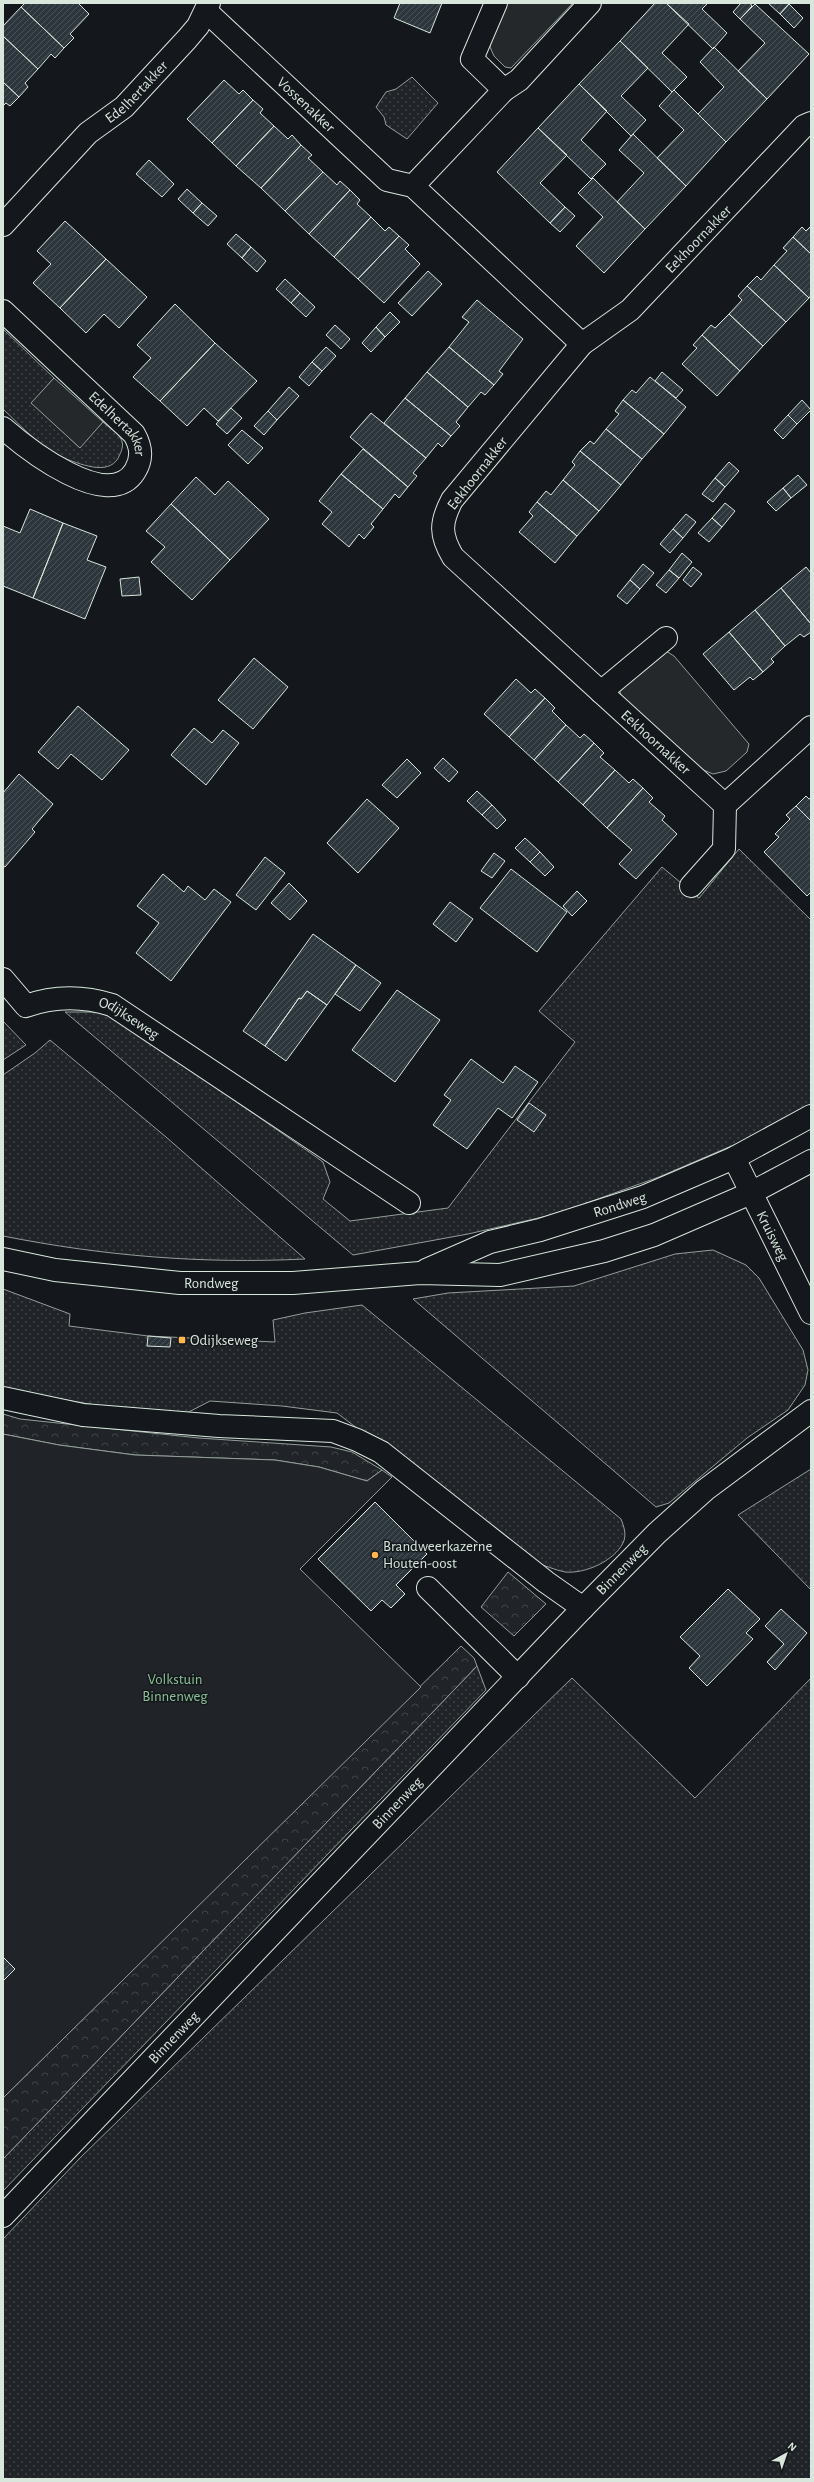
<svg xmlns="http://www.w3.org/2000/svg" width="814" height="2482" viewBox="0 0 814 2482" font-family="'Alegreya Sans',sans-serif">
  <defs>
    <pattern id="grass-dots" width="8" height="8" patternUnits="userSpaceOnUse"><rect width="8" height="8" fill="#202428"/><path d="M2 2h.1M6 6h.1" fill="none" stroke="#404447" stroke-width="1.8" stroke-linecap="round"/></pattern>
    <pattern id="forest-crowns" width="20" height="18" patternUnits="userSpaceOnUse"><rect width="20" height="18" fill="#202428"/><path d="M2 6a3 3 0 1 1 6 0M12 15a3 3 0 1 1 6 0" fill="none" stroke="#404447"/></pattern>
    <pattern id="building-hatch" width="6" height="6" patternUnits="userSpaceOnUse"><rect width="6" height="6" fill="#2c363c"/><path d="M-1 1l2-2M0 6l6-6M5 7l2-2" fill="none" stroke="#4a5358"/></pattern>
  </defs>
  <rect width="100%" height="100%" fill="#14181c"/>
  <path fill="url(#grass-dots)" stroke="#939e99" d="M412,77L438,103L407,139L386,125L384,117L376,107L386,92L396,89Z
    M3,329L54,378L32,403L79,447L103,422C108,427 118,433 121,439C124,444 122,450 120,454C112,477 83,465 66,459C42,449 22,427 3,409Z
    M739,849L811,920V1104L736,1144L659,1177L556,1214L468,1234L353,1255L65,1012H99L123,1023L312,1154L323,1162L330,1182L323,1199L350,1221L448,1208L575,1042L539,1011L662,867L699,898Z
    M3,1021L26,1045L3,1060Z
    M50,1040L166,1137L305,1259C202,1264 104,1256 3,1236V1075L35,1053Z
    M713,1250L746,1265L759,1278L803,1350L808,1370L805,1385L788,1410L747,1438L669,1503L656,1507L413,1299L448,1293L574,1286L675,1254Z
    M3,1289L70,1314L69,1326L148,1336L275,1342L273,1320L305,1313L362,1305L621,1519C624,1527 627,1535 623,1543C614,1561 585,1574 565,1572C555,1570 544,1565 533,1562L337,1413L282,1406L210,1401L183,1415L135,1412L3,1389Z
    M811,1469V1590L738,1515Z
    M477,1666L486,1690L3,2191V2159Z
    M572,1678L695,1798L811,1678V2479H3V2239L81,2157Z"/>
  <path fill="url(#forest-crowns)" stroke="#939e99" d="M3,1414L20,1419L199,1438L331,1447L352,1452L382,1470L367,1481L319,1467L275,1460L135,1455L59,1445L3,1434Z
    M508,1572L546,1604L514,1636L481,1607Z
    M461,1646L474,1658L477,1666L3,2159V2098Z"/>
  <path fill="#202428" stroke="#939e99" d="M3,1434L59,1445L135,1455L275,1460L319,1467L367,1481L382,1470L392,1477L300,1569L421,1687L3,2098Z"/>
  <path fill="#24282b" stroke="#939e99" d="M506,3H573L511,68L505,67L494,56L490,47L492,37Z
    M54,378L103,422L80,448L31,403Z
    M666,651L674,656L749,744L747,752L726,771L713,774L701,769L622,698L619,689Z"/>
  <path fill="url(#building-hatch)" stroke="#d8e6dc" d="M25,3H78L89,14L70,34L74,38L64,48L21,7Z
    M400,3H442L430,33L394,18Z
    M655,3H666L689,24L662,53L687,77L672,92L620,41Z
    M666,3H708L702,9L727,33L713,49Z
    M741,3H750L752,6L740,19L733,12Z
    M768,3H788L789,4L780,14Z
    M755,4L809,54L767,99L738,71L765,43L740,19Z
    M789,4L803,18L794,28L780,14Z
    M21,7L64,48L55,58L51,54L38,69L3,36V26Z
    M3,36L38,69L25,83L28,87L19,97L3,82Z
    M620,41L648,68L621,96L646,120L631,136L579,84Z
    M714,47L767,99L726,142L698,114L724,87L700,62Z
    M224,80L239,94L243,90L253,100L212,143L187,119Z
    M3,82L19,97L10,106L6,103L3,106Z
    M579,84L607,111L581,140L606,164L591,179L538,128Z
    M674,90L726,142L686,186L657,158L684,130L659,106Z
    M253,100L263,109L260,113L274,126L236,166L212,143Z
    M274,126L288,139L292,135L301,145L261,188L236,166Z
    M538,128L567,155L540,183L565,207L550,223L497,172Z
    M633,134L686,186L645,229L617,202L644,173L619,150Z
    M301,145L312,155L308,158L323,172L285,211L261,188Z
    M149,160L174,184L162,197L136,174Z
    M323,172L337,185L340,181L350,190L309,234L285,211Z
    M593,178L645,229L604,273L576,246L603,217L578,193Z
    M187,189L202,203L193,213L178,199Z
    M350,190L360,200L357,204L371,217L334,257L309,234Z
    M202,203L217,216L208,226L193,213Z
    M565,207L575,216L560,232L550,223Z
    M371,217L385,231L389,227L399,236L358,279L334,257Z
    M65,221L106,259L60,308L33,283L51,264L37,251Z
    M811,226V254L793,237L802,227L806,231Z
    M236,234L251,247L242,258L227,244Z
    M399,236L409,245L405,249L420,264L384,303L358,279Z
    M793,237L811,254V295L809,298L774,265L787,251L783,248Z
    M251,247L266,261L257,272L242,258Z
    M106,259L147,297L119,328L104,314L86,333L60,308Z
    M774,265L809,298L786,322L747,286L757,276L761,280Z
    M428,271L442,284L412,316L398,303Z
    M285,279L300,293L291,303L276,289Z
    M747,286L786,322L763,346L729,314L742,300L738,296Z
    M300,293L315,307L306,317L291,303Z
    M477,300L523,339L499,371L503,374L494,385L449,347L469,322L462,317Z
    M175,304L215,343L160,401L133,377L151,358L137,345Z
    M390,312L400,322L385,337L376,327Z
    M729,314L763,346L740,371L702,335L711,325L715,328Z
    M335,325L350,339L341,349L326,335Z
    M376,327L385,337L371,352L362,343Z
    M702,335L740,371L717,396L682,364L697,348L693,345Z
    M215,343L257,381L218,421L204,408L187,426L160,401Z
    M326,347L336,356L322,371L312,362Z
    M449,347L494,385L485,395L481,392L468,407L427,372Z
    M312,362L322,371L309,386L299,377Z
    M427,372L468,407L456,422L460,426L451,436L405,398Z
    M662,372L683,390L676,398L655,381Z
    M650,377L686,407L664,434L623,400L632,390L636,393Z
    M289,387L299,396L277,420L268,411Z
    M405,398L451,436L442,447L438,443L426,458L384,423Z
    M623,400L664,434L642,459L606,429L619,414L615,411Z
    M802,400L811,410L797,424L788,415Z
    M231,408L242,418L227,434L216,424Z
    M268,411L277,420L264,435L254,426Z
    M371,413L426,458L413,473L417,476L408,487L350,437Z
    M788,415L797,424L783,439L774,430Z
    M606,429L642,459L621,485L580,451L590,441L594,444Z
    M242,430L263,448L248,464L228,445Z
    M363,449L408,487L399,498L395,494L383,509L341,474Z
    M580,451L621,485L599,511L563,480L575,465L572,462Z
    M729,462L739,471L725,487L715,478Z
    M341,474L383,509L371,524L374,527L364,539L359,534L349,547L322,524L332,512L319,501Z
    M798,475L807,485L791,498L783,488Z
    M196,477L215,495L228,481L269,519L230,560L171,504Z
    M715,478L725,487L713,502L702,494Z
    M563,480L599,511L577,536L537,502L546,491L551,495Z
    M783,488L791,498L776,511L767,502Z
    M537,502L577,536L555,563L519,532L533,516L529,512Z
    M725,503L735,511L722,527L712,518Z
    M171,504L230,560L192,600L151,562L165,547L146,531Z
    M30,509L63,523L33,598L3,586V526L20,533Z
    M686,514L696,522L683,538L673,529Z
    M712,518L722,527L709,542L698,533Z
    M63,523L97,536L87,560L106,567L85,619L33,598Z
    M673,529L683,538L670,553L660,544Z
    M682,553L692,562L679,578L669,570Z
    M643,564L654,573L640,589L630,580Z
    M693,567L702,574L691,587L683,580Z
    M806,567L811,573V624L781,588Z
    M669,570L679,578L666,593L656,585Z
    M139,577L141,595L122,596L120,579Z
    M630,580L640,589L627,604L617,596Z
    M781,588L811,624V632L804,637L800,634L785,646L755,610Z
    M755,610L785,646L771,659L774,662L763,672L729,632Z
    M729,632L763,672L753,680L750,677L734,690L703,654Z
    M254,658L288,687L253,729L218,700Z
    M516,679L531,693L535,689L545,698L509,737L484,714Z
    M545,698L555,708L552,711L566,725L534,760L509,737Z
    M78,706L129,750L102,780L71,754L58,769L38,752Z
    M566,725L580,738L584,734L594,743L558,782L534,760Z
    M194,728L212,743L223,730L239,743L206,785L171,755Z
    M594,743L604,753L600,757L615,770L583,805L558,782Z
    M443,758L458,772L449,782L434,768Z
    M407,759L421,773L397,798L382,785Z
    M615,770L629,783L633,779L643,788L607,828L583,805Z
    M19,774L53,804L32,829L35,832L5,867L3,866V793Z
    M643,788L653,798L649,802L665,816L662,820L677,834L636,879L619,864L632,850L607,828Z
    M477,791L492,805L482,815L467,801Z
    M806,796L809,799L811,798V821L796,806Z
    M367,799L399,828L358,873L327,843Z
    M492,805L506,820L497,829L482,815Z
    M796,806L811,821V892L807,896L764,852L779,837L775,834L790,819L786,815Z
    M525,838L540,852L530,862L515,848Z
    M540,852L554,867L545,876L530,862Z
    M494,853L505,861L492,878L481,871Z
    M265,857L285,873L256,910L236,895Z
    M511,869L567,912L537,952L480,908Z
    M163,874L184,892L188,886L205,900L214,889L231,902L171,981L136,953L159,923L137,906Z
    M289,883L307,901L290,920L271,903Z
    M577,891L587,901L572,916L563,906Z
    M450,902L473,919L456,942L433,924Z
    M313,934L356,965L327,1005L307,991L301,999L299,998L265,1046L243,1031Z
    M356,965L381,983L360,1011L335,994Z
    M397,990L440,1020L395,1082L352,1050Z
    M307,991L327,1005L286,1061L265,1046L299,998L301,999Z
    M471,1059L503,1083L515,1066L538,1082L512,1118L498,1108L467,1149L433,1125L451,1100L444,1095Z
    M529,1103L546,1115L534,1132L517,1120Z
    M148,1336L171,1338L170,1347L147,1346Z
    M375,1502L427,1554L396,1585L405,1594L391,1608L382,1600L371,1611L318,1559Z
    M728,1589L760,1619L746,1633L753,1639L707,1686L689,1668L700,1656L680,1637Z
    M781,1609L807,1633L775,1670L767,1662L784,1644L765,1626Z
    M4,1958L15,1969L3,1981V1959Z"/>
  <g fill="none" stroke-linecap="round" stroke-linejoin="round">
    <defs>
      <g id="minor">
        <path d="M496,3L472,59L504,90L519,80L590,3"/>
        <path id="s1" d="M206,11L387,180L413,186L582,344"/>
        <path id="s2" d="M811,123L804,126L630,310L582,344L452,500C440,523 440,535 453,557L725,805L811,727"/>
        <path d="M413,186L504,90"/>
        <path id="s3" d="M3,225L88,133L124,107L187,39L198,26L209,3"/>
        <path id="s4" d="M3,311L134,434C141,446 143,458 135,471C109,514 26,448 3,428"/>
        <path d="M601,692L666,638"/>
        <path d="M691,886L724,849L725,805"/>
        <path id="s5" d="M3,979L26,1006C54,996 83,996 112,1005L409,1203"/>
        <path d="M3,1398L83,1415L219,1426L333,1431L357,1440L381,1452L546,1582L583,1608"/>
        <path d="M428,1588L518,1677"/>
        <path id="s6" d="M3,2216L583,1608L657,1533L705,1490L811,1411"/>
      </g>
      <g id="major">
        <path id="s7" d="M734,1158L811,1313"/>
        <path id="s8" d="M3,1259L55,1270L180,1283H293L420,1273L500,1275L604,1251L654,1235L751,1193L811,1161"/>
        <path id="s9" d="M426,1270L490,1242L540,1230L643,1197L734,1158L811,1116"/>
      </g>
    </defs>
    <use href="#minor" stroke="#d8e6dc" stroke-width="24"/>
    <use href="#major" stroke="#d8e6dc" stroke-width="24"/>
    <use href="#minor" stroke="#14181c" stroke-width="22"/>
    <use href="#major" stroke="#14181c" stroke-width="22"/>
  </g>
  <g fill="#ffb74d" stroke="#14181c" stroke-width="1.5">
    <rect x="178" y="1336" width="8" height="8" rx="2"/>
    <circle cx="375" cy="1555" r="4"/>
  </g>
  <g text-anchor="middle" stroke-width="3" stroke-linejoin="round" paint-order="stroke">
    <g font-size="15" fill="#d8e6dc" stroke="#14181c">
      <text dy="5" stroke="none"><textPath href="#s3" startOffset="189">Edelhertakker</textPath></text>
      <text dy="5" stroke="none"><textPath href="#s1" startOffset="137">Vossenakker</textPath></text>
      <text transform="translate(698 239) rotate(-46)" y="5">Eekhoornakker</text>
      <text dy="5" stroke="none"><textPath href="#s4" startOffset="162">Edelhertakker</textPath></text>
      <text transform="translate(477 473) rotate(-52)" y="5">Eekhoornakker</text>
      <text dy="5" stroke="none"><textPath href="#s2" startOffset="858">Eekhoornakker</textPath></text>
      <text dy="5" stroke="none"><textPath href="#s5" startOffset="144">Odijkseweg</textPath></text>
      <text dy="5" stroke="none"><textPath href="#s9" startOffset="205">Rondweg</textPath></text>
      <text dy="5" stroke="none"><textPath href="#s7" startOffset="87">Kruisweg</textPath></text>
      <text dy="5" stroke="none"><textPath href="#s8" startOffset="210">Rondweg</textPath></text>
      <text dy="5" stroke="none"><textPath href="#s6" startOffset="895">Binnenweg</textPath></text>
      <text dy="5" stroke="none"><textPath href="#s6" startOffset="571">Binnenweg</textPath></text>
      <text dy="5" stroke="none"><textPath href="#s6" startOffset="247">Binnenweg</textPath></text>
    </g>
    <g font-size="15" fill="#d8e6dc" stroke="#14181c" text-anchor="start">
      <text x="190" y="1345">Odijkseweg</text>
      <text x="383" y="1551">Brandweerkazerne<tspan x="383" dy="17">Houten-oost</tspan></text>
    </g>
    <g font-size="15" fill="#8ac095" stroke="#14181c">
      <text x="175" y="1684">Volkstuin<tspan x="175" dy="17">Binnenweg</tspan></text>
    </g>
  </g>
  <rect width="814" height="2482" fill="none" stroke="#d8e6dc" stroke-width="8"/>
  <g transform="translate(786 2454) rotate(40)" stroke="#14181c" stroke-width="3" paint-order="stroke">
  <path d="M0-3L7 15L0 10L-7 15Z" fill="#d8e6dc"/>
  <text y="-6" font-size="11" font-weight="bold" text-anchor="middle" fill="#d8e6dc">N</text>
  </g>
</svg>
